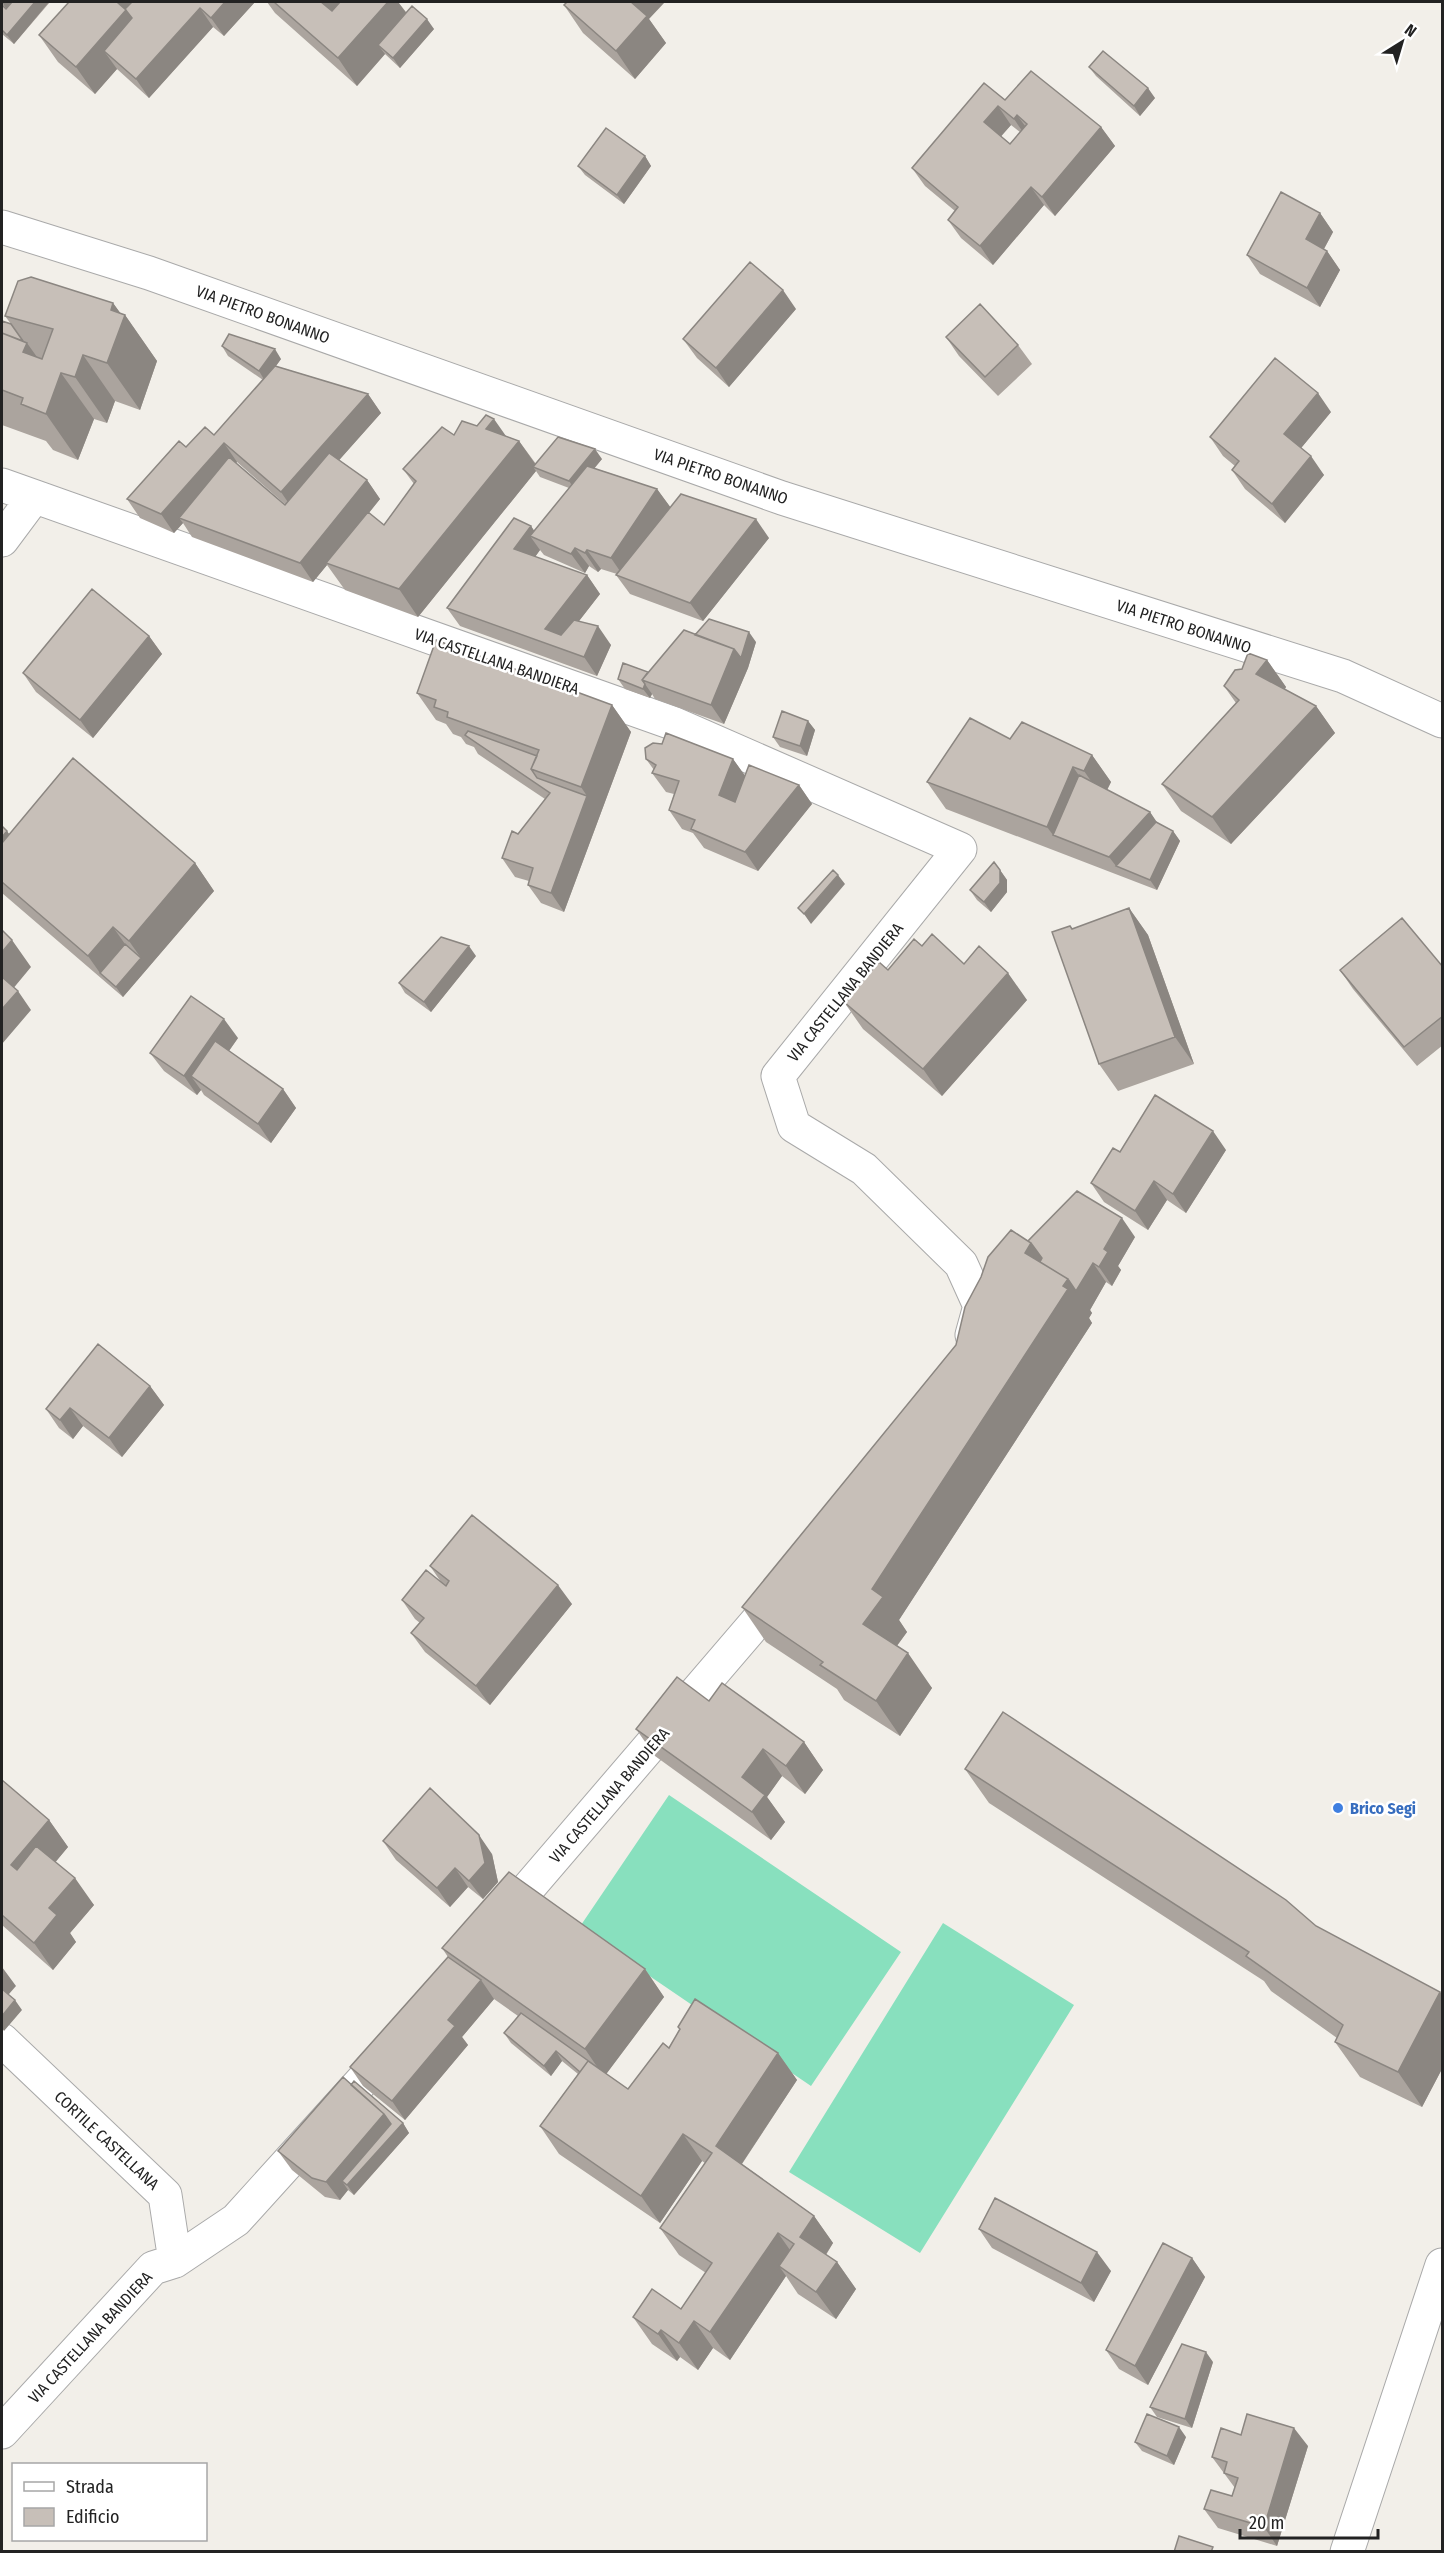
<svg xmlns="http://www.w3.org/2000/svg" width="1444" height="2553" viewBox="0 0 1444 2553" font-family="'Fira Sans Condensed',sans-serif">
  <rect width="100%" height="100%" fill="#f2efe9"/>
  <path fill="#88e0be" d="M669,1795L901,1952L811,2086L579,1928Z
    M943,1923L1074,2005L920,2253L789,2172Z"/>
  <g fill="none" stroke-linecap="round" stroke-linejoin="round">
    <defs>
      <path id="minor" d="M2,485L675,724L960,849L778,1076L794,1126L864,1169L961,1264L980,1306L972,1335
        M2,540L34,497
        M500,1921L783,1591
        M2,2040L165,2195L175,2261
        M2,2432L153,2268L175,2261L236,2220L391,2049"/>
      <path id="tertiary" d="M2,227L149,273L782,498L1343,676L1442,721
        M1347,2552L1442,2265"/>
    </defs>
    <use href="#minor" stroke="#a9a9a9" stroke-width="35"/>
    <use href="#tertiary" stroke="#a9a9a9" stroke-width="35"/>
    <use href="#minor" stroke="#fff" stroke-width="33"/>
    <use href="#tertiary" stroke="#fff" stroke-width="33"/>
  </g>
  <path fill="#aba49e" fill-rule="evenodd" d="M2,2H50L14,44L2,34Z
    M69,2H255L224,36L213,27L149,98L117,69L95,94L58,62L39,35Z
    M267,2H398L406,12L434,29L400,68L385,54L357,86L275,13Z
    M564,5L649,19L666,43L635,79L583,33Z
    M1089,67L1155,98L1140,116L1096,76Z
    M1005,100L1101,127L1115,146L1055,216L1044,205L993,265L961,238L948,220L955,211L925,186L912,168ZM1011,125L1020,132L1010,144L1001,136Z
    M645,156L651,166L624,204L585,175L578,166Z
    M1320,213L1333,232L1324,249L1327,251L1340,270L1320,307L1260,274L1247,255Z
    M113,303L120,313L125,315L157,361L140,410L115,401L107,423L94,419L78,460L53,450L46,441L2,425V321L11,324L5,316Z
    M796,309L729,387L697,358L683,339Z
    M946,337L1018,345L1032,364L998,396L959,356Z
    M222,346L281,359L276,366L368,394L381,413L339,460L367,480L380,499L369,513L384,525L414,484L403,469L454,435L506,436L519,441L536,464L602,459L594,468L657,489L670,507L769,538L703,621L630,594L616,575L617,574L601,569L598,572L589,566L585,573L544,555L540,550L535,557L587,575L600,594L579,621L611,645L597,676L460,626L447,608L531,526L534,531L569,488L540,477L536,471L418,617L345,590L327,565L313,582L192,537L183,523L174,533L140,518L127,499L186,447L214,435L263,380L228,356ZM237,462L286,505H285L236,463Z
    M1331,412L1301,448L1324,475L1285,523L1245,489L1232,470L1235,466L1223,456L1210,437Z
    M695,635L756,642L748,668L724,724L655,699L652,694L650,698L625,689L618,679L648,672Z
    M149,636L162,654L93,738L36,692L23,673Z
    M1267,660L1286,687L1285,689L1316,706L1335,733L1231,844L1181,811L1162,784L1236,703L1224,686L1242,669Z
    M417,693L612,705L631,732L564,912L541,903L528,885L529,881L515,877L502,858L518,834L545,799L478,754L474,747L466,744L461,737L453,734L446,724L436,720Z
    M808,721L815,730L807,756L780,747L773,737Z
    M1010,739L1092,755L1111,782L1107,790L1150,812L1156,822L1173,831L1180,841L1157,890L946,809L927,782Z
    M646,759H733L745,776L799,785L812,804L758,871L704,848L693,833L682,829L669,810L674,794L666,792L652,773L654,770Z
    M2,826L9,834L195,863L214,891L123,997L2,893Z
    M1000,870L1007,880V892L991,912L977,900L970,890Z
    M1129,908L1148,935L1194,1064L1118,1091L1099,1064Z
    M476,956L431,1012L405,993L399,983Z
    M964,964L1027,1000L942,1096L863,1029L844,1002L888,970Z
    M1443,967V1045L1417,1066L1353,989L1340,970Z
    M238,1038L229,1051L283,1089L296,1108L271,1143L204,1095L201,1090L197,1095L164,1071L150,1053Z
    M1226,1150L1186,1213L1167,1200L1148,1230L1104,1202L1091,1183L1120,1152Z
    M1135,1237L1118,1266L1121,1270L1112,1286L1106,1282L1090,1310L1092,1313L1089,1318L1092,1323L899,1620L907,1632L897,1646L932,1688L900,1736L844,1700L837,1689L766,1642L742,1607L956,1345L981,1277L1028,1241Z
    M150,1386L164,1405L122,1457L83,1426L73,1439L59,1428L46,1409Z
    M430,1566L572,1604L490,1705L425,1652L411,1633L420,1623L415,1619L402,1600L441,1582Z
    M709,1701L804,1742L823,1770L805,1794L782,1776L767,1797L785,1822L771,1840L655,1756L636,1729Z
    M965,1769L1316,1926L1440,1992L1443,1996V2067L1422,2107L1360,2077L1335,2042L1337,2038L1271,1991L1264,1981L989,1803Z
    M2,1780L49,1820L68,1847L55,1862L94,1905L70,1933L76,1942L53,1970L2,1925Z
    M383,1841L492,1854L498,1882L483,1899L468,1887L450,1907L396,1860Z
    M442,1948L645,1969L664,1997L606,2074L628,2089L669,2048L680,2030L678,2027L778,2053L797,2080L742,2164L814,2216L833,2243L826,2255L837,2262L856,2289L836,2319L798,2294L786,2276L730,2360L713,2348L698,2370L680,2357L677,2361L652,2344L633,2317L681,2309L706,2273L679,2255L660,2228L705,2163L702,2161L660,2223L559,2154L540,2126L578,2074L562,2061L551,2076L511,2043L504,2033L518,2016L494,1999L462,2037L468,2045L405,2120L363,2086L350,2067L448,1957Z
    M351,2085L403,2123L409,2133L354,2195L348,2190L340,2200L325,2197L292,2170L278,2151Z
    M979,2229L1111,2271L1094,2302L992,2248Z
    M1192,2258L1205,2277L1148,2385L1119,2369L1106,2350Z
    M1213,2362L1192,2428L1157,2417L1150,2407Z
    M1241,2435L1308,2446L1277,2546L1218,2528L1204,2509L1232,2496L1235,2488L1212,2457Z
    M1186,2437L1174,2465L1142,2451L1135,2442Z"/>
  <path fill="#8b8681" d="M2,2H27L13,19Z
    M35,2H49L14,44L7,35Z
    M119,2H148L104,51L117,69L95,94L76,67Z
    M225,2H255L224,36L211,18Z
    M316,2H341L328,18Z
    M388,2H398L413,22L378,45L385,54L357,86L338,58Z
    M629,2H665L649,19L666,43L635,79L616,51Z
    M200,8L213,27L149,98L136,79Z
    M427,19L434,29L400,68L393,58Z
    M1148,88L1155,98L1140,116L1134,106Z
    M998,106L1011,125L997,141L984,122Z
    M1017,115L1031,134L1027,138L1014,119Z
    M1101,127L1115,146L1055,216L1042,197Z
    M645,156L651,166L624,204L617,195Z
    M1031,187L1044,205L993,265L980,246Z
    M1320,213L1333,232L1319,258L1306,239Z
    M1327,251L1340,270L1320,307L1307,288Z
    M783,290L796,309L729,387L716,368Z
    M113,303L124,318L125,315L157,361L140,410L107,363L111,310Z
    M27,343L57,385L61,373L94,419L78,460L46,414L23,398L6,392Z
    M275,349L281,359L265,381L259,371Z
    M83,355L115,401L107,423L75,377Z
    M1318,393L1331,412L1297,453L1284,434Z
    M368,394L381,413L294,511L281,492Z
    M494,419L513,446L486,429Z
    M519,441L538,468L533,467L536,471L418,617L399,589Z
    M224,443L237,462L185,520L179,518L183,523L174,533L161,514Z
    M595,449L602,459L576,491L569,481Z
    M1311,456L1324,475L1285,523L1272,504Z
    M367,480L380,499L328,563H326L327,565L313,582L300,563Z
    M657,489L671,508L624,577L611,558Z
    M756,519L769,538L703,621L690,603Z
    M531,526L541,541L530,536L540,550L527,568L514,549Z
    M575,548L589,566L585,573L571,554Z
    M587,550L601,569L598,572L585,553Z
    M587,575L600,594L558,648L545,629Z
    M598,626L611,645L597,676L584,657Z
    M749,632L756,642L748,668L724,724L711,705L734,649Z
    M149,636L162,654L93,738L80,720Z
    M1267,660L1286,687L1276,701L1256,674Z
    M645,684L652,694L650,698L643,689Z
    M612,705L631,732L564,912L551,893L587,796L581,787Z
    M1316,706L1335,733L1231,844L1212,817Z
    M808,721L815,730L807,756L800,746Z
    M1092,755L1111,782L1103,798L1084,771Z
    M733,759L746,777L732,814L719,795Z
    M1073,767L1092,794L1053,835L1047,827Z
    M799,785L812,804L758,871L745,852Z
    M1150,812L1163,831L1116,866L1109,857Z
    M7,831L20,850L2,872V837Z
    M1173,831L1180,841L1157,890L1150,880Z
    M195,863L214,891L123,997L116,987L141,958L129,941Z
    M1000,870L1007,880V892L991,912L984,902Z
    M838,875L845,884L811,924L804,914Z
    M1129,908L1148,935L1194,1064L1175,1037Z
    M113,927L132,954L100,973L88,956Z
    M12,940L31,967L2,1002V952Z
    M469,946L476,956L431,1012L424,1002Z
    M1008,973L1027,1000L942,1096L923,1069Z
    M18,991L31,1010L2,1044V1009Z
    M224,1019L238,1038L204,1086L191,1076L201,1090L197,1095L184,1076Z
    M283,1089L296,1108L271,1143L258,1124Z
    M1213,1131L1226,1150L1186,1213L1173,1194Z
    M1154,1181L1167,1200L1148,1230L1135,1211Z
    M1122,1218L1135,1237L1118,1266L1121,1270L1112,1286L1099,1267L1104,1249Z
    M1031,1243L1055,1277L1025,1253Z
    M1093,1263L1106,1282L1090,1310L1092,1313L1089,1318L1092,1323L899,1620L907,1632L887,1659L863,1624L872,1589L1068,1279Z
    M150,1386L164,1405L122,1457L109,1438Z
    M70,1408L83,1426L73,1439L60,1420Z
    M558,1585L572,1604L490,1705L476,1686Z
    M908,1653L932,1688L900,1736L876,1701Z
    M804,1742L823,1770L805,1794L786,1766Z
    M763,1749L782,1776L767,1797L785,1822L771,1840L752,1812L742,1777Z
    M49,1820L68,1847L30,1893L11,1865Z
    M479,1835L492,1854L498,1882L483,1899L469,1881Z
    M455,1868L468,1887L450,1907L437,1888Z
    M75,1878L94,1905L70,1933L76,1942L53,1970L34,1943L49,1908Z
    M2,1967L16,1986L2,2002Z
    M645,1969L664,1997L604,2077L585,2049Z
    M481,1980L494,1999L462,2037L468,2045L405,2120L392,2101L448,2020Z
    M1440,1992L1443,1996V2067L1422,2107L1398,2072Z
    M15,2000L22,2010L4,2031L2,2028V2016Z
    M556,2051L562,2061L551,2076L544,2066Z
    M778,2053L797,2080L735,2174L716,2146Z
    M384,2114L403,2123L409,2133L354,2195L347,2185L342,2181L348,2190L340,2200L326,2182Z
    M683,2134L702,2161L660,2223L641,2196Z
    M814,2216L833,2243L819,2265L800,2237Z
    M778,2233L797,2260L779,2266L786,2276L730,2360L710,2332Z
    M1097,2252L1111,2271L1094,2302L1081,2283Z
    M1192,2258L1205,2277L1148,2385L1135,2366Z
    M837,2262L856,2289L836,2319L816,2292Z
    M694,2321L713,2348L698,2370L679,2343Z
    M661,2330L680,2357L677,2361L658,2334Z
    M1206,2352L1213,2362L1192,2428L1185,2419Z
    M1179,2427L1186,2437L1174,2465L1167,2456Z
    M1294,2428L1308,2446L1277,2546L1264,2527Z"/>
  <path fill="#c7bfb8" stroke="#8b8681" stroke-width="1.5" fill-rule="evenodd" d="M12,2H35L7,35L2,30V5L6,9Z
    M69,2H119L118,3L126,10L76,67L39,35Z
    M132,2H225L211,18L200,8L136,79L104,51L132,18L125,9Z
    M274,2H321L332,11L340,2H388L338,58Z
    M567,2H631L647,16L616,51L564,5Z
    M412,6L427,19L393,58L378,45Z
    M1103,51L1148,88L1134,106L1089,67Z
    M1031,71L1101,127L1042,197L1031,187L980,246L948,220L958,207L912,168L984,83L1005,100ZM998,106L1014,119L1017,115L1027,124L1010,144L984,122Z
    M606,128L645,156L617,195L578,166Z
    M1281,192L1320,213L1306,239L1327,251L1307,288L1247,255Z
    M750,262L783,290L716,368L683,339Z
    M31,277L113,303L111,310L125,315L107,363L83,355L75,377L61,373L46,414L21,404L23,398L2,390V333L27,343L23,352L42,359L53,329L5,316L18,281Z
    M980,304L1018,345L985,377L946,337Z
    M2,321L11,324L23,341L2,333Z
    M229,334L275,349L259,371L222,346Z
    M1275,358L1318,393L1284,434L1311,456L1272,504L1232,470L1239,461L1210,437Z
    M275,366L368,394L281,492L224,443L161,514L127,499L179,441L186,447L205,427L214,435Z
    M486,415L494,419L486,429L519,441L399,589L326,563L368,512L384,525L416,481L403,469L442,427L454,435L462,421L477,426Z
    M558,437L595,449L569,481L533,467Z
    M329,453L367,480L300,563L179,518L229,457L285,505Z
    M587,466L657,489L611,558L587,550L585,553L575,548L571,554L530,536Z
    M681,494L756,519L690,603L616,575Z
    M514,518L531,526L514,549L587,575L545,629L561,635L574,620L598,626L584,657L447,608Z
    M92,589L149,636L80,720L23,673Z
    M709,619L749,632L741,658L734,649L695,635Z
    M684,630L734,649L711,705L642,680Z
    M436,640L612,705L581,787L531,769L539,750L447,717L448,712L434,707L436,700L417,693Z
    M1248,653L1267,660L1256,674L1316,706L1212,817L1162,784L1239,700L1224,686L1235,670L1242,669Z
    M623,663L648,672L642,680L645,684L643,689L618,679Z
    M782,711L808,721L800,746L773,737Z
    M970,718L1010,739L1022,722L1092,755L1084,771L1073,767L1047,827L927,782Z
    M468,731L537,756L531,769L537,778L587,796L551,893L528,885L533,868L502,858L512,831L518,834L550,793L465,735Z
    M666,733L733,759L719,795L735,802L749,765L799,785L745,852L691,829L695,820L669,810L679,781L652,773L656,765L646,759L645,748L653,743L662,744Z
    M73,758L195,863L129,941L113,927L88,956L2,882V843Z
    M1079,775L1150,812L1109,857L1053,835Z
    M1156,822L1173,831L1150,880L1116,866Z
    M2,826L7,831L2,837Z
    M994,862L1000,870V883L984,902L970,890Z
    M833,870L838,875L804,914L798,908Z
    M1129,908L1175,1037L1099,1064L1052,932L1070,926L1072,929Z
    M1402,918L1443,967V1016L1404,1047L1340,970Z
    M2,930L12,940L2,952Z
    M932,934L964,964L979,946L1008,973L923,1069L844,1002L879,962L888,970L914,939L922,946Z
    M441,937L469,946L424,1002L399,983Z
    M125,944L141,958L116,987L100,973Z
    M2,977L18,991L2,1009Z
    M191,996L224,1019L184,1076L150,1053Z
    M215,1041L283,1089L258,1124L191,1076Z
    M1155,1095L1213,1131L1173,1194L1154,1181L1135,1211L1091,1183L1113,1148L1120,1152Z
    M1077,1191L1122,1218L1104,1249L1108,1252L1099,1267L1093,1263L1076,1291L1068,1279L1040,1262L1042,1258L1031,1243L1028,1241Z
    M1011,1230L1031,1243L1025,1253L1068,1279L1063,1286L1068,1289L872,1589L883,1597L863,1624L908,1653L876,1701L820,1665L823,1662L742,1607L956,1345L965,1307L981,1277L988,1257Z
    M98,1344L150,1386L109,1438L70,1408L60,1420L46,1409Z
    M472,1515L558,1585L476,1686L411,1633L424,1618L402,1600L426,1570L446,1586L449,1581L430,1566Z
    M677,1677L709,1701L722,1683L804,1742L786,1766L763,1749L742,1777L765,1795L752,1812L636,1729Z
    M1003,1712L1286,1900L1316,1926L1440,1992L1398,2072L1335,2042L1343,2025L1246,1956L1249,1952L965,1769Z
    M2,1780L49,1820L11,1865L17,1870L36,1846L75,1878L49,1908L57,1915L34,1943L2,1915Z
    M430,1788L479,1835L485,1863L469,1881L455,1868L437,1888L383,1841Z
    M509,1872L645,1969L585,2049L442,1948Z
    M448,1957L481,1980L448,2020L455,2026L392,2101L350,2067Z
    M2,1989L15,2000L2,2016Z
    M695,1999L778,2053L716,2146L814,2216L800,2237L837,2262L816,2292L779,2266L794,2244L778,2233L710,2332L694,2321L679,2343L661,2330L658,2334L633,2317L652,2289L681,2309L712,2263L660,2228L712,2153L683,2134L641,2196L540,2126L588,2061L628,2089L663,2043L669,2048L680,2029L678,2027Z
    M521,2013L597,2067L588,2061L580,2072L556,2051L544,2066L504,2033Z
    M343,2077L384,2114L326,2182L312,2178L278,2151Z
    M354,2081L403,2123L347,2185L342,2181L391,2124L384,2114L351,2085Z
    M995,2198L1097,2252L1081,2283L979,2229Z
    M1163,2243L1192,2258L1135,2366L1106,2350Z
    M1182,2344L1206,2352L1185,2419L1150,2407Z
    M1147,2414L1179,2427L1167,2456L1135,2442Z
    M1247,2414L1294,2428L1264,2527L1204,2509L1211,2490L1232,2496L1238,2478L1224,2473L1227,2462L1212,2457L1221,2428L1241,2435Z
    M1179,2536L1213,2547L1211,2552H1174Z"/>
  <circle fill="#3f7fe0" stroke="#fff" stroke-width="2" cx="1338" cy="1808" r="6"/>
  <g text-anchor="middle" stroke-width="5" stroke-linejoin="round" paint-order="stroke">
    <g font-size="16" fill="#222" stroke="#fff">
      <text transform="translate(263 314) rotate(20)" y="6">VIA PIETRO BONANNO</text>
      <text transform="translate(721 476) rotate(19)" y="6">VIA PIETRO BONANNO</text>
      <text transform="translate(1184 626) rotate(18)" y="6">VIA PIETRO BONANNO</text>
      <text transform="translate(497 661) rotate(19)" y="6">VIA CASTELLANA BANDIERA</text>
      <text transform="translate(845 992) rotate(-51)" y="6">VIA CASTELLANA BANDIERA</text>
      <text transform="translate(609 1795) rotate(-49)" y="6">VIA CASTELLANA BANDIERA</text>
      <text transform="translate(107 2140) rotate(43)" y="6">CORTILE CASTELLANA</text>
      <text transform="translate(90 2337) rotate(-47)" y="6">VIA CASTELLANA BANDIERA</text>
    </g>
    <g font-size="16" font-weight="bold" fill="#366cbe" stroke="#fff" text-anchor="start">
      <text x="1350" y="1814">Brico Segi</text>
    </g>
  </g>
  <rect width="1444" height="2553" fill="none" stroke="#222222" stroke-width="6"/>
  <rect x="12" y="2463" width="195" height="78" fill="#ffffff" stroke="#a7a7a7" stroke-width="1.5"/>
  <rect x="24" y="2482" width="30" height="9" fill="#ffffff" stroke="#a7a7a7" stroke-width="1.5"/>
  <text x="66" y="2493" font-size="18" fill="#222222">Strada</text>
  <rect x="24" y="2508" width="30" height="18" fill="#c7bfb8" stroke="#a7a7a7" stroke-width="1.5"/>
  <text x="66" y="2523" font-size="18" fill="#222222">Edificio</text>
  <g transform="translate(1402 42) rotate(37)" stroke="#ffffff" stroke-width="4.5" paint-order="stroke">
  <path d="M0-4.5L10 22L0 15L-10 22Z" fill="#222222"/>
  <text y="-9" font-size="16" font-weight="bold" text-anchor="middle" fill="#222222">N</text>
  </g>
  <path d="M1240 2529v9h138v-9" fill="none" stroke="#222222" stroke-width="3"/>
  <text x="1249" y="2529" font-size="18" fill="#222222" stroke="#ffffff" stroke-width="4.5" paint-order="stroke">20 m</text>
</svg>
